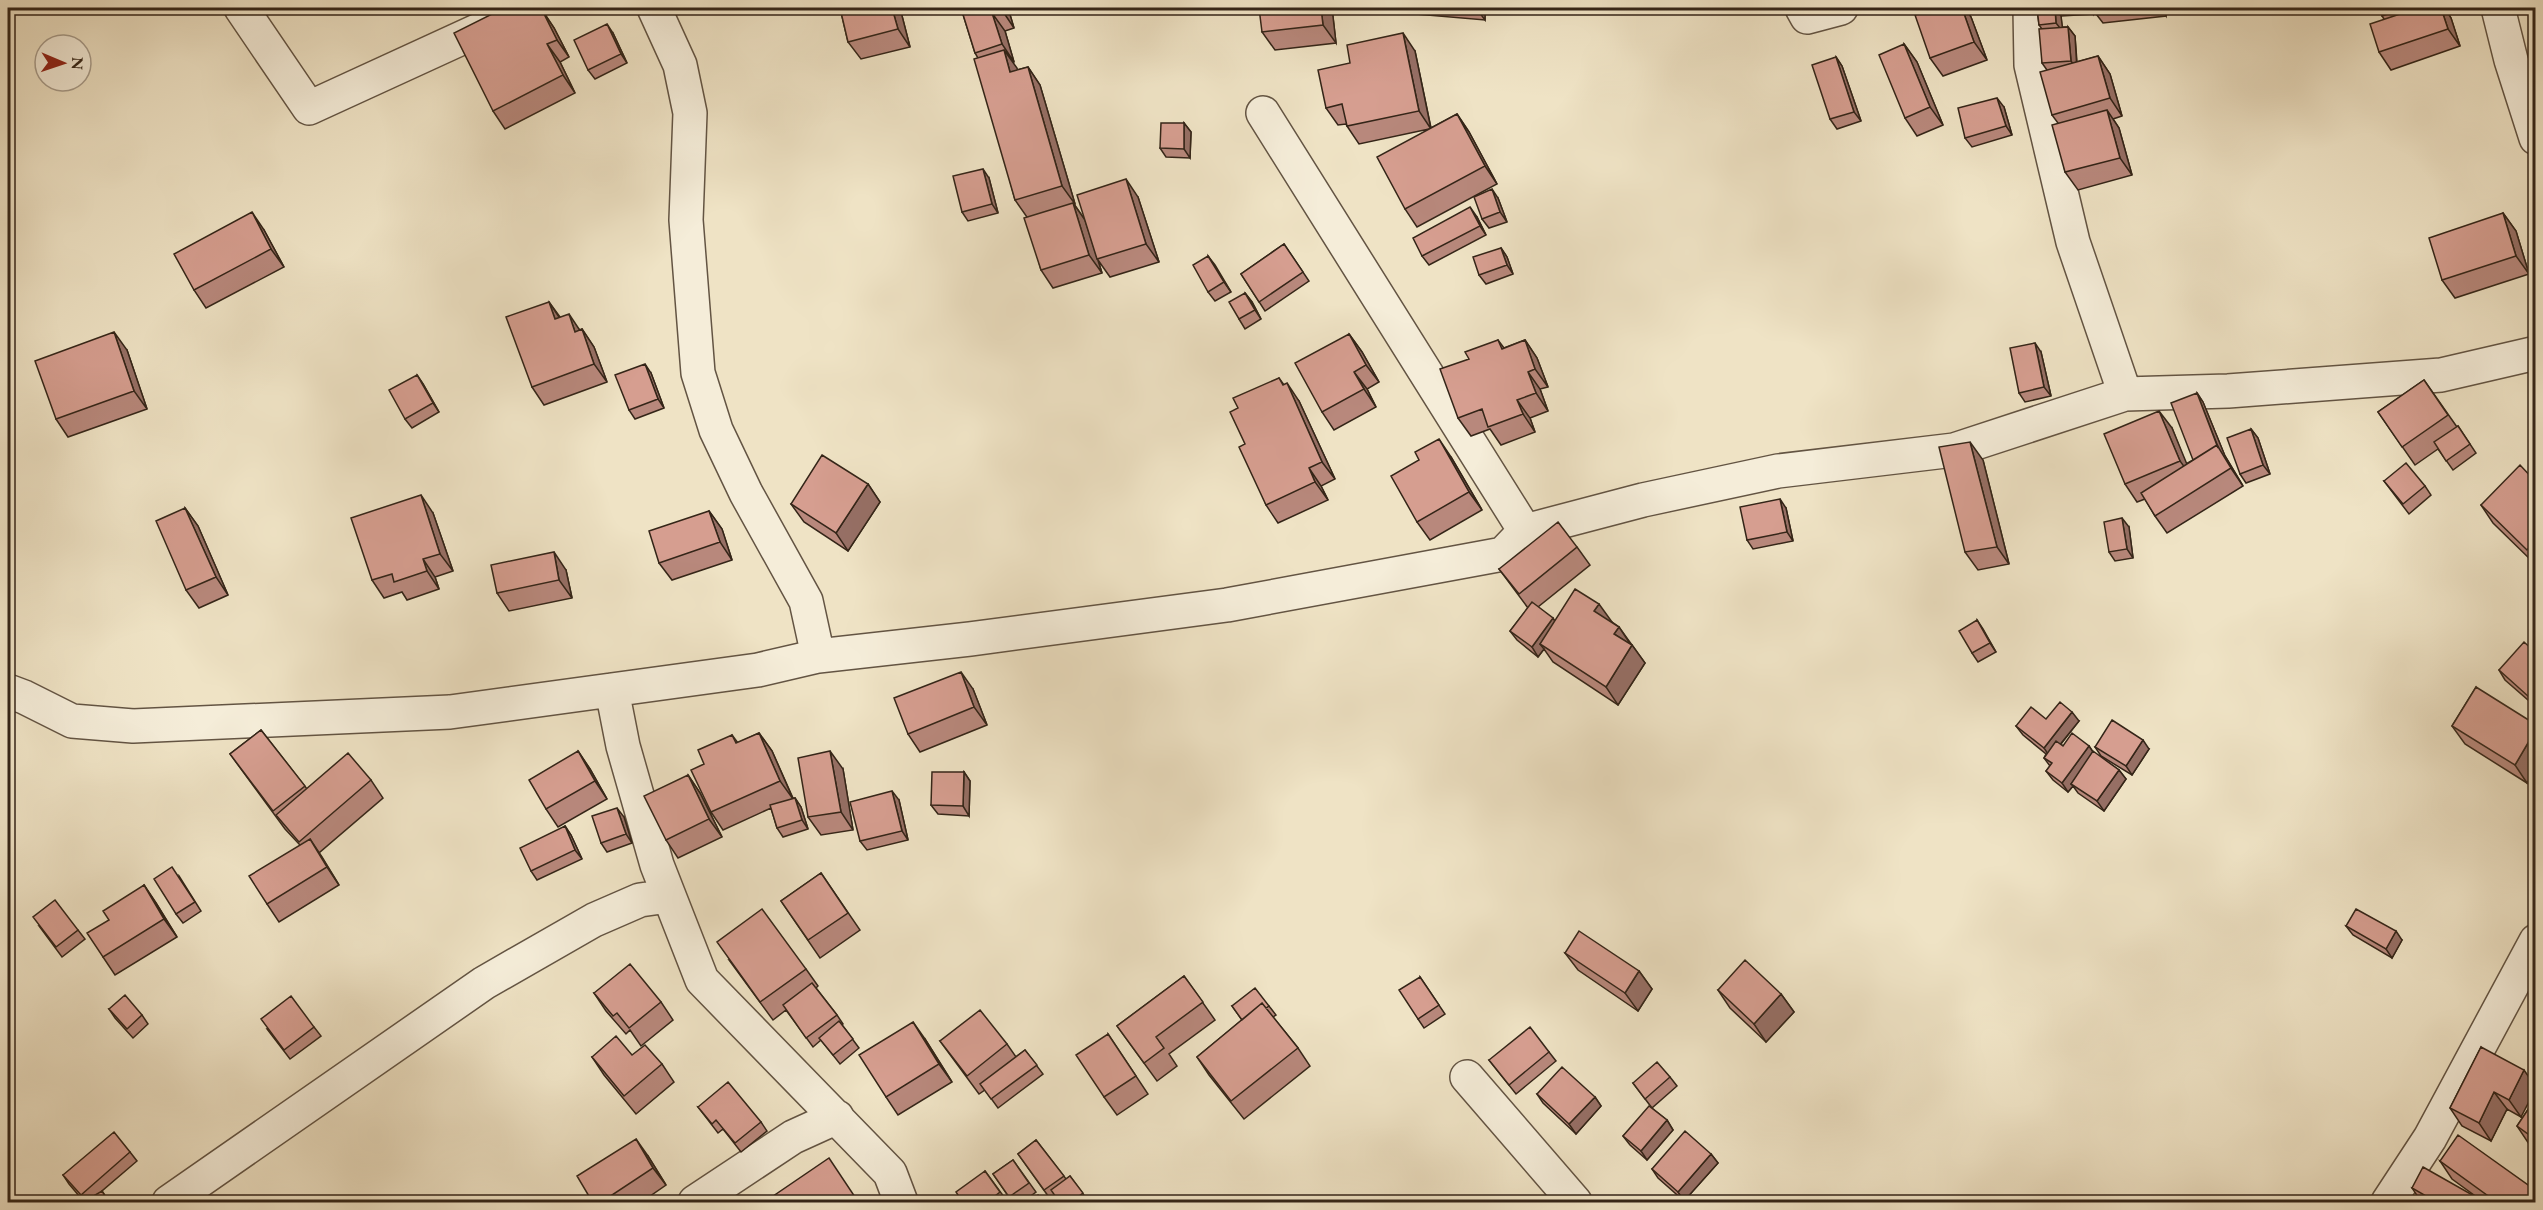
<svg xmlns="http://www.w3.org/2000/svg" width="2543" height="1210" viewBox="0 0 2543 1210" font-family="'EB Garamond',serif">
  <rect width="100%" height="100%" fill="#efe3c5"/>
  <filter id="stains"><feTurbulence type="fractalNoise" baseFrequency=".00333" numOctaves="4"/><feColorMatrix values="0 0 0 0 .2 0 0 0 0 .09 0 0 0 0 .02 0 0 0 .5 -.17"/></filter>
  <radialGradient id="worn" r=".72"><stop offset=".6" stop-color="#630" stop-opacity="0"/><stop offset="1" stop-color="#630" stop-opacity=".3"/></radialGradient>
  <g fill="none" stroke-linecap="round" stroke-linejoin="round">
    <defs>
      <path id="minor" d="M241,8L309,108L527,8
        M654,8L680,65L690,113L686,220L698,373L716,430L746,493L806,601L818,656
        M1802,8L1807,17L1841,8
        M2030,8L2031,65L2073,242L2125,394
        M2498,8L2511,60L2536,138
        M1263,113L1525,531
        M612,690L623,746L657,865L702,980L890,1173L901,1202
        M8,691L24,697L72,721L133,726L450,712L758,670L818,656L970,639L1227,605L1503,554L1525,531L1643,500L1778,471L1954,450L2125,394L2228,391L2441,375L2536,353
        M1467,1077L1575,1202
        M169,1202L484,983L594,920L640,900L668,896
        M695,1202L793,1137L837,1117
        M2388,1202L2430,1138L2536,941"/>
    </defs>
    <use href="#minor" stroke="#635443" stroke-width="36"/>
    <use href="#minor" stroke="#f5edd9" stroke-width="33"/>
  </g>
  <path fill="#b8887c" stroke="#342518" stroke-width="1.5" d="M504,8H531L535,13L542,10L554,28L569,57L560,62L575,93L505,129L493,111Z
    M840,8H900L910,47L861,59L848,42Z
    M961,8H1008L1014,28L1005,31L1014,62L1013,63L1017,70L1028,67L1040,85L1075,204H1074L1085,220L1138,197L1159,262L1110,277L1098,260L1102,273L1053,288L1041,270L1027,217L1015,200L978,58L975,53Z
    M1332,8L1336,43L1275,50L1262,32Z
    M1345,8H1485V20Z
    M1935,8H1965L1971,17L1987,60L1943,76L1930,58Z
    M2037,8H2166V16L2103,23L2093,10V14L2061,16L2062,27H2068L2075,36L2077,62L2098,56L2110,74L2122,116L2113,119L2119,128L2132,175L2078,190L2065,172L2058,123L2052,115L2047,70L2042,63V29L2039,25Z
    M2379,8H2445L2451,18L2460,46L2391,70L2379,52L2384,19L2382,16Z
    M613,33L627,63L595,79L588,70Z
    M1904,44L1917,62L1943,125L1917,136L1905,118Z
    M1415,51L1431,128L1457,114L1469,132L1497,184L1417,227L1405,209L1429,129L1359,144L1347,126L1346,124L1338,125L1326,108Z
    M1836,57L1842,66L1861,121L1837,129L1830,119Z
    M2004,107L2012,135L1972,147L1965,138Z
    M1184,123L1191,132L1190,158L1166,157L1160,148Z
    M989,178L998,213L968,221L962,212Z
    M1498,198L1507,222L1489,228L1482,219Z
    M2503,213L2516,231L2529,274L2455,298L2442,280Z
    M1477,217L1486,235L1429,265L1422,256Z
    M264,230L284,267L206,308L194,290Z
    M1284,244L1309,281L1265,311L1241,274Z
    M1501,248L1507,257L1513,274L1486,284L1479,275Z
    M1208,256L1231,292L1215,301L1208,292Z
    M1245,293L1252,302L1261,319L1245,329L1239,319Z
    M549,302L560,317L580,330L582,329L594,347L607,382L544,405L532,387Z
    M1349,334L1362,352L1379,382L1367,389L1376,407L1334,430L1322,412Z
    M1498,340L1504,348L1525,340L1537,358L1548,387L1540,389L1548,411L1530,418L1535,432L1501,445L1490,429L1471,436L1458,418L1469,359Z
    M127,350L147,409L68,437L56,419Z
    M2041,352L2051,396L2025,402L2019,393Z
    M651,373L664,408L635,419L629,410Z
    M417,375L423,384L439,412L412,428L405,419Z
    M1279,378L1284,385L1299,401L1335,479L1321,486L1328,500L1278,523L1266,505L1245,444L1238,408Z
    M2424,380L2457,427L2458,426L2476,453L2453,470L2438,449L2415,465L2378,412Z
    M2197,393L2203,402L2225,456L2243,486L2167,533L2155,516L2145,499L2137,502L2125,484L2172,428L2186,464L2193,460Z
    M2251,429L2258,438L2270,474L2246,483L2240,474Z
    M1451,457L1482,510L1430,540L1417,522L1419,460Z
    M1983,460L2009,564L1978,570L1965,552Z
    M2384,481L2425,486L2431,495L2409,514Z
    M2535,481V564L2493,523L2481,505Z
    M868,484L880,502L848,551L804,522L791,504Z
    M185,508L198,526L228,595L199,608L186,590Z
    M1786,508L1793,541L1753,549L1747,540Z
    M709,511L722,529L732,560L672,580L659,563Z
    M433,513L453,571L435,577L439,589L407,600L402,592L384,598L372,580Z
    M2129,527L2133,558L2115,561L2109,552Z
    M1577,547L1590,565L1538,607L1555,621L1612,622L1619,627L1645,663L1618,705L1553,662L1544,649L1538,657L1517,640L1510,631L1528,608L1499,569Z
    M566,570L572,598L509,611L497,593Z
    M1977,620L1996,652L1978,662L1972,653Z
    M2535,652V706L2505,680L2499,670Z
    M2476,687L2527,783L2465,744L2452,726Z
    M973,689L987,725L920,752L908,734Z
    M2046,719L2079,721L2061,744L2063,746H2089L2093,752L2119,770L2126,779L2104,811L2078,793L2073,786L2068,792L2053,780L2046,771L2050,766L2044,758L2046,754L2023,735L2016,726Z
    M261,730L307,789L371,780L383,798L319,853L339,885L279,922L267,904L300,845L285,829L230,754Z
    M759,733L772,751L793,798H795L801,807L808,829L783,837L777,828L771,808L723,830L711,812L704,764L732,735L738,743Z
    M2095,747L2149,749L2132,775L2101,756Z
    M578,751L590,769L607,799L558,827L546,809Z
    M843,769L853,830L821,835L808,817Z
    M964,772L970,781L969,816L938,814L931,805Z
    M688,775L700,793L722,837L678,858L666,840Z
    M899,800L908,840L867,850L860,841Z
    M624,817L632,843L607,852L601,843Z
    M565,826L571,835L582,859L537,880L531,871Z
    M821,873L860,930L820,958L781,901Z
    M179,876L201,911L183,923L176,914Z
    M144,885L156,903L177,937L115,975L103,957L109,920Z
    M39,926L78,930L85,939L62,957Z
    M2346,926L2402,940L2392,958L2353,935Z
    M1565,953L1639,971L1652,989L1638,1011L1578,970Z
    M729,960L806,969L818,986L816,988L837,1015L843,1024L842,1025L859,1048L840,1064L821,1040L813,1047L786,1010L773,1020Z
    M1184,976L1215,1020L1169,1054L1177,1066L1157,1081L1117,1026Z
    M1420,977L1445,1014L1424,1028L1418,1019Z
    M1718,990L1781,994L1794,1012L1766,1042L1730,1008Z
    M594,993L661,1002L673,1020L641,1046L630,1030L626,1034L606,1011Z
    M1232,1006H1269L1276,1015L1273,1017L1298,1048L1310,1066L1244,1119L1209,1075L1197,1057L1242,1020Z
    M109,1009L142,1015L148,1024L133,1038L115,1018Z
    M314,1027L321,1036L290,1059L267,1029Z
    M1108,1034L1148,1094L1117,1115L1104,1097Z
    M925,1039L952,1082L898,1115L886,1097Z
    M940,1041L1007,1044L1016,1057L1025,1050L1043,1074L998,1108L985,1090L979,1094Z
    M2481,1047L2521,1117L2507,1109L2491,1141L2462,1126L2450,1108Z
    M1549,1052L1556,1061L1516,1094L1489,1060Z
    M632,1055L662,1064L674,1082L636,1114L604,1075L592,1057Z
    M1670,1077L1677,1086L1652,1108L1667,1120L1673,1130L1647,1160L1630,1145L1623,1136L1652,1108L1633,1083Z
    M1537,1094L1595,1097L1601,1106L1576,1134L1543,1103Z
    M2535,1099V1148L2529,1144L2517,1126Z
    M698,1107L761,1122L767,1131L741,1152L723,1129L718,1133Z
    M1036,1140L1066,1179L1070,1176L1089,1202L1060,1203L1055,1196L1051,1200L1018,1154Z
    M130,1152L137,1161L102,1191L110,1203H93L92,1200L89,1203H85L69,1184L63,1175Z
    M1711,1154L1718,1163L1684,1201L1658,1178L1652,1169Z
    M648,1156L666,1185L640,1203H593Z
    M1013,1160L1036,1192L1021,1203H1013L993,1174Z
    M2440,1161L2535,1203H2485L2452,1179Z
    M985,1171L1007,1201L1005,1203H963Z
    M2412,1188L2480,1203H2428L2418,1197Z"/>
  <path fill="#966f65" stroke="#342518" stroke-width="1.5" d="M529,8H531L537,15L533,14Z
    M892,8H900L910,47L898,29Z
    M1001,8H1008L1014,28L1002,10Z
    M1321,8H1332L1336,43L1323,25Z
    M1476,8H1485V20Z
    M1962,8H1965L1971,17L1987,60L1974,42Z
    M2055,8L2061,16L2063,32L2056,23Z
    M2089,8H2092L2093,10V14Z
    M2161,8H2166V16Z
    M2441,8H2445L2451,18L2460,46L2448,29Z
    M542,10L554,28L569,57L557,40Z
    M992,13L1005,31L1014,62L1002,44Z
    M607,24L613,33L627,63L621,54Z
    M2068,27L2075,36L2077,70L2071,61Z
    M1403,33L1415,51L1431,129L1419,111Z
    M547,44L560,62L575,93L563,75Z
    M1904,44L1917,62L1943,125L1930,107Z
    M1004,50L1017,68L1023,89L1010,72Z
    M2098,56L2110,74L2122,116L2110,98Z
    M1836,57L1842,66L1861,121L1854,112Z
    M1028,67L1040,85L1075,204L1062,186Z
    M1997,98L2004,107L2012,135L2006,126Z
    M2107,110L2119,128L2132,175L2120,158Z
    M1457,114L1469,132L1497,184L1485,166Z
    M1184,123L1191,132L1190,158L1184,149Z
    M983,169L989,178L998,213L992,204Z
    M1126,179L1138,197L1159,262L1146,244Z
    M1492,189L1498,198L1507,222L1500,212Z
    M1073,203L1085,220L1102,273L1089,255Z
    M1470,207L1477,217L1486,235L1480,226Z
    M252,212L264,230L284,267L271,249Z
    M2503,213L2516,231L2529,274L2516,256Z
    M1501,248L1507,257L1513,274L1507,265Z
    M1208,256L1215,265L1231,292L1224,282Z
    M1245,293L1252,302L1261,319L1255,310Z
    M549,302L561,320L555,319Z
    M569,314L581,332H575Z
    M582,329L594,347L607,382L594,364Z
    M114,332L127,350L147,409L134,391Z
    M1349,334L1362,352L1379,382L1366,365Z
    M1525,340L1537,358L1548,387L1535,369Z
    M2035,343L2041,352L2051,396L2044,387Z
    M645,364L651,373L664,408L658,399Z
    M1354,372L1367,389L1376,407L1364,389Z
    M1528,372L1540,389L1548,411L1536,393Z
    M417,375L423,384L439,412L433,403Z
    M1287,383L1299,401L1335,479L1322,462Z
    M2197,393L2203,402L2225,456L2243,486L2220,452Z
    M1517,400L1530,418L1535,432L1523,414Z
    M2159,411L2172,428L2193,479L2180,461Z
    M2251,429L2258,438L2270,474L2263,465Z
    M1439,439L1451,457L1482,510L1469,492Z
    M1970,442L1983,460L2009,564L1997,547Z
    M1309,468L1321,486L1328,500L1315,482Z
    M868,484L880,502L848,551L836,533Z
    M421,495L433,513L453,571L440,554Z
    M1780,499L1786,508L1793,541L1787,532Z
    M185,508L198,526L228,595L216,577Z
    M709,511L722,529L732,560L720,542Z
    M2122,518L2129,527L2133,558L2127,549Z
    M554,552L566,570L572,598L559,580Z
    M423,559L435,577L439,589L427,571Z
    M1599,604L1612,622L1607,629L1594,611Z
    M1553,618L1559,628L1540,644L1544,649L1538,657L1532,647Z
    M1977,620L1983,629L1996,652L1990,643Z
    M1619,627L1631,645L1614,634Z
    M1632,645L1645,663L1618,705L1606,687Z
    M961,672L973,689L987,725L974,707Z
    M2535,690V706L2529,697Z
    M2072,712L2079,721L2050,757L2044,748Z
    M2535,731V769L2527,783L2515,765Z
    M759,733L772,751L793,799L780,781Z
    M2143,740L2149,749L2132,775L2126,766Z
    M2089,746L2095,755L2071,784L2073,786L2068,792L2062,783Z
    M578,751L590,769L607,799L595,781Z
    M830,751L843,769L853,830L841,812Z
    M2119,770L2126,779L2104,811L2097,801Z
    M964,772L970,781L969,816L963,806Z
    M688,775L700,793L722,837L709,819Z
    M892,791L899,800L908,840L902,831Z
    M795,798L801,807L808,829L802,820Z
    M617,808L624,817L632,843L626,834Z
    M565,826L571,835L582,859L575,850Z
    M310,839L322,857L339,885L327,867Z
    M144,885L156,903L177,937L164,919Z
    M2396,931L2402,940L2392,958L2386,949Z
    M1639,971L1652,989L1638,1011L1625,993Z
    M1781,994L1794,1012L1766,1042L1754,1024Z
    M913,1022L925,1039L952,1082L939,1064Z
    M2524,1070L2535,1086V1090L2521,1117L2509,1100Z
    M2494,1092L2507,1109L2491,1141L2479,1123Z
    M1595,1097L1601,1106L1576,1134L1569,1124Z
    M1667,1120L1673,1130L1647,1160L1641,1151Z
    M636,1139L648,1156L666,1185L653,1168Z
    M1711,1154L1718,1163L1684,1201L1678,1192Z
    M2476,1197L2480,1203H2472Z"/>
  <path fill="#d69e90" stroke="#342518" stroke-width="1.5" d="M504,8H529L533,14L542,10L557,40L547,44L563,75L493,111L454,33Z
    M840,8H892L898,29L848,42Z
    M961,8H1001L1002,10L992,13L1002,44L975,53Z
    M1259,8H1321L1323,25L1262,32Z
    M1935,8H1962L1974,42L1930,58L1915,15Z
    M2037,8H2055L2056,23L2039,25Z
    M2379,8H2406L2382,16Z
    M2418,8H2441L2448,29L2379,52L2370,24Z
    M607,24L621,54L588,70L574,40Z
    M2068,27L2071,61L2042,63L2039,29Z
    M1403,33L1419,111L1347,126L1342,104L1326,108L1318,70L1350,63L1347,45Z
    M1904,44L1930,107L1905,118L1879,55Z
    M1004,50L1010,72L1028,67L1062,186L1015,200L974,59Z
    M2098,56L2110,98L2052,115L2040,72Z
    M1836,57L1854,112L1830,119L1812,65Z
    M1997,98L2006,126L1965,138L1958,108Z
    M2107,110L2120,158L2065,172L2052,125Z
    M1457,114L1485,166L1405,209L1377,157Z
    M1161,123H1184V149L1160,148Z
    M983,169L992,204L962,212L953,176Z
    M1126,179L1146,244L1097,259L1077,195Z
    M1492,189L1500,212L1482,219L1474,197Z
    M1073,203L1089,255L1041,270L1024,218Z
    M1470,207L1480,226L1422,256L1413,238Z
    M252,212L271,249L194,290L174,254Z
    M2503,213L2516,256L2442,280L2429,238Z
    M1284,244L1303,272L1259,302L1241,274Z
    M1501,248L1507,265L1479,275L1473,257Z
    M1208,256L1224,282L1208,292L1193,265Z
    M1245,293L1255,310L1239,319L1229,302Z
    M549,302L555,319L569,314L575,332L582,329L594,364L532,387L506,317Z
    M114,332L134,391L56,419L35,361Z
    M1349,334L1366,365L1354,372L1364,389L1322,412L1295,363Z
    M1498,340L1502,349L1525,340L1535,369L1528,372L1536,393L1517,400L1523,414L1488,427L1482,409L1458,418L1440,369L1469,359L1465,352Z
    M2035,343L2044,387L2019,393L2010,348Z
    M645,364L658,399L629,410L615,375Z
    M417,375L433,403L405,419L389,390Z
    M1279,378L1283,385L1287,383L1322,462L1309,468L1315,482L1266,505L1239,447L1245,444L1230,412L1238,408L1233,398Z
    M2424,380L2448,415L2402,447L2378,412Z
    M2197,393L2218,448L2217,445L2193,460L2171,403Z
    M2159,411L2180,461L2125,484L2104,434Z
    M2458,426L2470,444L2446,461L2434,442Z
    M2251,429L2263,465L2240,474L2227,438Z
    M1439,439L1469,492L1417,522L1391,476L1419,460L1415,452Z
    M1970,442L1997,547L1965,552L1939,447Z
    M2217,445L2231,468L2155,516L2141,493Z
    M822,455L868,484L836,533L791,504Z
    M2406,463L2425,486L2403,504L2384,481Z
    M2520,465L2535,481V541L2527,550L2481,505Z
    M421,495L440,554L423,559L427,571L394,582L392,574L372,580L351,518Z
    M1780,499L1787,532L1747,540L1740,507Z
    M185,508L216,577L186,590L156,521Z
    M709,511L720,542L659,563L649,531Z
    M2122,518L2127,549L2109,552L2104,522Z
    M1558,522L1577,547L1519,594L1499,569Z
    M554,552L559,580L497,593L491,565Z
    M1575,589L1599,604L1594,611L1619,627L1614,634L1632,645L1606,687L1540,644Z
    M1532,602L1553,618L1532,647L1510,631Z
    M1977,620L1990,643L1972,653L1959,631Z
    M2524,642L2535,652V690L2529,697L2499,670Z
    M961,672L974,707L908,734L894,698Z
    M2476,687L2535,724V731L2515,765L2452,726Z
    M2060,702L2072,712L2044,748L2016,726L2031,707L2046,719Z
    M2112,720L2143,740L2126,766L2095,747Z
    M261,730L305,786L273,811L230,754Z
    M759,733L780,781L711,812L691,770L704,764L698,750L732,735L736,743Z
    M2072,733L2089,746L2062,783L2046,771L2052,763L2044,758L2056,741L2063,746Z
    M578,751L595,781L546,809L529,780Z
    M830,751L841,812L808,817L798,758Z
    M2093,751L2119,770L2097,801L2071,784Z
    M348,753L371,780L299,842L276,815Z
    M932,772H964L963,806L931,805Z
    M688,775L709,819L666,840L644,796Z
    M892,791L902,831L860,841L850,802Z
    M795,798L802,820L777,828L770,805Z
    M617,808L626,834L601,843L592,816Z
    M565,826L575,850L531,871L520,848Z
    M310,839L327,867L267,904L249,876Z
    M172,867L195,902L176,914L154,879Z
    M821,873L848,913L808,940L781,901Z
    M144,885L164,919L103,957L87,933L109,920L103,911Z
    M55,900L78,930L56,947L33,917Z
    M762,909L806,969L760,1002L717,942Z
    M2356,909L2396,931L2386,949L2346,926Z
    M1579,931L1639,971L1625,993L1565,953Z
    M1745,960L1781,994L1754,1024L1718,990Z
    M630,964L661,1002L629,1028L617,1013L613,1016L594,993Z
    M1184,976L1203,1002L1156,1037L1164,1048L1144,1063L1117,1026Z
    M1420,977L1439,1005L1418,1019L1399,990Z
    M812,983L837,1015L806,1038L783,1005Z
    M1255,988L1269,1006L1266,1008L1262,1003L1242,1020L1232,1006Z
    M125,995L142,1015L127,1029L109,1009Z
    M291,996L314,1027L284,1050L261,1019Z
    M1262,1003L1298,1048L1231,1101L1197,1057Z
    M980,1010L1007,1044L967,1076L940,1041Z
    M839,1021L853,1039L833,1055L819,1038Z
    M913,1022L939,1064L886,1097L859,1055Z
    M1530,1027L1549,1052L1509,1085L1489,1060Z
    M1108,1034L1136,1076L1104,1097L1076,1055Z
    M616,1036L632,1055L645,1045L662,1064L624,1096L592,1057Z
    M2481,1047L2524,1070L2509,1100L2494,1092L2479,1123L2450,1108Z
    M1025,1050L1037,1065L991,1099L980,1084Z
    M1657,1062L1670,1077L1645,1099L1633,1083Z
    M1562,1067L1595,1097L1569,1124L1537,1094Z
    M728,1082L761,1122L735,1143L716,1120L712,1124L698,1107Z
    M2535,1099V1139L2517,1126Z
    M1649,1106L1667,1120L1641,1151L1623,1136Z
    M1685,1131L1711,1154L1678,1192L1652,1169Z
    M114,1132L130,1152L81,1195L63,1175Z
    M2458,1135L2535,1190V1203H2498L2440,1161Z
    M636,1139L653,1168L600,1203H593L577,1176Z
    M1036,1140L1064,1176L1044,1190L1018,1154Z
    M829,1158L859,1203H763Z
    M1013,1160L1029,1183L1009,1197L993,1174Z
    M2423,1167L2476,1197L2472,1203H2438L2412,1188Z
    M985,1171L1000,1192L986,1203H963L956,1192Z
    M1070,1176L1083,1193L1070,1203H1060L1051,1190Z
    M102,1191L108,1201L106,1203H93L90,1198Z
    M1038,1195L1044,1203H1028Z
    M952,1199L955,1203H948Z"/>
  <rect width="2543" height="1210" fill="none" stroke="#efe3c5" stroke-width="30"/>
  <rect x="9" y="9" width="2525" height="1192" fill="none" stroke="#342518" stroke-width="3"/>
  <rect x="15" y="15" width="2513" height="1180" fill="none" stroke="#342518" stroke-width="1.5"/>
  <g transform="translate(63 63) rotate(92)"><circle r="28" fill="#f5edd9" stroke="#a89d8c" stroke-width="1.5"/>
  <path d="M0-4.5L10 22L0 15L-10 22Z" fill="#8f2418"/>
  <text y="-9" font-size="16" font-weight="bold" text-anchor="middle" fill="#342518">N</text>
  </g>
  <rect width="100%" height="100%" filter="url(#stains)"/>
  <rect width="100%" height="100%" fill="url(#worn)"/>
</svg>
